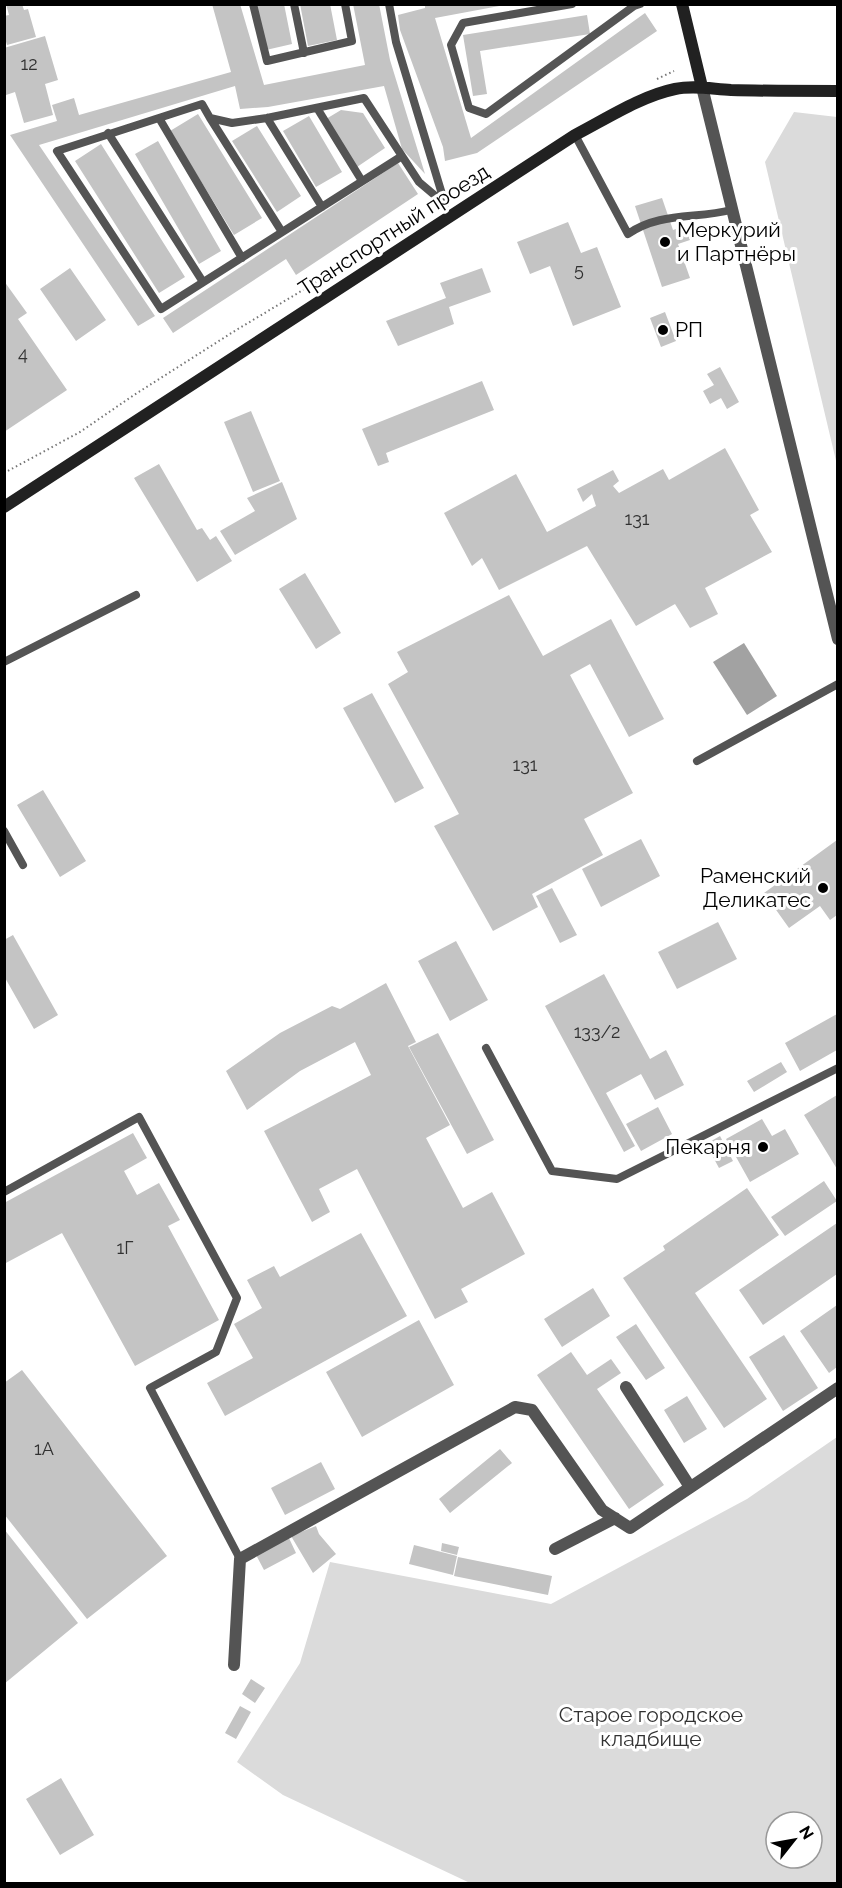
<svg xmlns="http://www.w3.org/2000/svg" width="842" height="1888" viewBox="0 0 842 1888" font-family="Raleway,sans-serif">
  <rect width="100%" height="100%" fill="#fff"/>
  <path fill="#dbdbdb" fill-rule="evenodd" d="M794,112L837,117V465L765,162Z
    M837,1437V1883H470L283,1795L237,1762L300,1663L330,1562L551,1604L747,1499ZM776,1822H812V1858H776Z"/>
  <path fill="#a2a2a2" d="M744,643L777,696L747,715L713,662Z"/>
  <path fill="#c4c4c4" d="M6,4H22L24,10L28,9L36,37L7,45L4,35V16L9,15Z
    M212,4H240L264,85L365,65L353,4H379L390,60L425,174L402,149L384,86L268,107L240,109L235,86L39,145L155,316L138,326L10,135L57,121L52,105L74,98L79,115L231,72Z
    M256,4H284L292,44L266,50Z
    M300,4H330L337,40L308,46Z
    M425,4H510L435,18L471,138L645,13L657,31L477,153L445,161L443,147L400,30L398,15L425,8Z
    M587,15L590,34L480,51L487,94L473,96L463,35Z
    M45,36L58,80L45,84L53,115L24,123L15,92L6,95L4,91V48Z
    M341,110L363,113L385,148L357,167L326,119Z
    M198,114L262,218L234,235L170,131Z
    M309,116L342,172L316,187L283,131Z
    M257,126L301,196L277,212L232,141Z
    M158,141L221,251L199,264L135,154Z
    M101,144L185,277L159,293L75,161Z
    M398,163L418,194L296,275L286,259L173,333L163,318Z
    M662,198L673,230L685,226L690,240L678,244L690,278L662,287L635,206Z
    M568,222L581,253L597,247L621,307L573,326L550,266L530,274L517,242Z
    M70,268L106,320L76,341L40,289Z
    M482,268L491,292L449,307L454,324L398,346L386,321L446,298L440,283Z
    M4,281L27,313L18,319L67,390L4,432Z
    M665,312L676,341L661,347L650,318Z
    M720,367L739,402L727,409L721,398L710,404L703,391L714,385L707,374Z
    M482,381L494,410L386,453L389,462L378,466L362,429Z
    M251,411L280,481L253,492L224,422Z
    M725,448L759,510L750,515L772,552L705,588L718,614L690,628L675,604L636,626L587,546L499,590L482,558L472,566L444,513L516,474L547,532L596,506L592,494L583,502L577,489L613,470L619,481L613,486L619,493L663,469L669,480Z
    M159,464L197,530L202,528L210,540L216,536L232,561L197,582L134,478Z
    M282,482L297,519L235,555L220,531L255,511L247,498Z
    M305,573L341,633L316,649L279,589Z
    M509,595L543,656L611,619L664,719L629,737L590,664L570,675L633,793L584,819L603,855L532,894L538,907L493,931L434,826L459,814L388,684L408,672L397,652Z
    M372,693L424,788L395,803L343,708Z
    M43,790L86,861L60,877L17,805Z
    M641,839L660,876L601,907L582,869Z
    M837,840V915L830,920L820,906L789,928L764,893Z
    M552,888L577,935L560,943L536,896Z
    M718,922L737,959L677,989L658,952Z
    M13,935L58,1015L34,1029L4,976V940Z
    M456,941L488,1000L450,1021L418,961Z
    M604,974L650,1059L666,1050L684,1085L655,1100L641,1074L606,1093L635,1146L624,1152L545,1006Z
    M386,983L416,1042L408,1046L450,1125L426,1138L463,1208L492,1192L525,1254L461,1289L468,1302L435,1319L357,1169L319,1189L330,1212L312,1222L264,1131L371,1075L355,1042L300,1071L247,1110L226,1071L280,1033L332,1006L340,1009Z
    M837,1014V1050L800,1071L785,1043Z
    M438,1033L494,1140L467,1154L409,1047Z
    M781,1062L787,1072L754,1092L747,1081Z
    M837,1095V1169L804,1115Z
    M658,1107L672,1134L641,1151L626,1124Z
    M762,1119L772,1136L785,1129L799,1154L750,1182L726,1139Z
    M133,1133L147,1158L124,1171L137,1195L159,1183L180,1220L168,1226L219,1320L135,1366L62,1233L4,1264V1203Z
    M720,1136L733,1161L719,1168L706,1144Z
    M824,1181L837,1201L785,1236L771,1217Z
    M747,1188L779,1235L695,1293L767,1399L724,1428L623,1278L665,1250L663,1246Z
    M837,1223V1274L763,1325L739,1290Z
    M361,1233L407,1316L225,1416L207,1383L253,1358L234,1324L262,1308L247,1280L274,1266L280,1277Z
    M593,1288L610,1316L562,1347L544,1319Z
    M837,1305V1367L829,1373L800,1331Z
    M419,1320L454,1385L362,1437L326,1372Z
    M636,1324L665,1368L646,1380L616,1337Z
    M784,1335L818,1388L783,1411L749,1357Z
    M571,1352L587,1375L611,1359L621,1373L597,1389L664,1485L629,1509L537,1375Z
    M22,1370L167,1556L87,1619L4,1514V1383Z
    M687,1396L707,1429L684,1443L664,1410Z
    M500,1449L512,1463L450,1513L439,1499Z
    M321,1462L335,1489L285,1515L271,1488Z
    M316,1526L319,1534L336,1554L313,1573L291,1536Z
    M4,1529L78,1623L4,1684Z
    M288,1536L296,1553L264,1570L255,1553Z
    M442,1543L459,1547L457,1555L441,1551Z
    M414,1545L457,1556L453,1575L409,1564Z
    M458,1557L552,1576L548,1595L454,1576Z
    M251,1679L265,1688L255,1703L242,1694Z
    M240,1706L251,1712L236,1739L225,1733Z
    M61,1778L94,1835L60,1855L26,1799Z"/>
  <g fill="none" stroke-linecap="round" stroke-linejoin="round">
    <path stroke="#767676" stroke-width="2" stroke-dasharray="1.5 3" stroke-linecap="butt" d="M657,79L674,71
      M4,473L80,432L134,395L233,332L398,233"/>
    <path stroke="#545454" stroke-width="8" d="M253,4L267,61L352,41L345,4
      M294,4L304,53
      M389,4L396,42L445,204
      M572,4L463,23L451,45L469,108L486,114L634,6L640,4
      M317,108L362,181
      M159,118L242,258
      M210,118L282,232
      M267,118L322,207
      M108,133L203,282
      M575,135L628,234C659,212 696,219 731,210
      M402,156L161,309L57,151L202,104L210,118L232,123L267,118L364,98L419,182L445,204
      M4,662L136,595
      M697,761L838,684
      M4,831L23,865
      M486,1048L552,1171L617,1179L838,1068
      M4,1192L139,1117L237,1298L216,1352L150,1388L240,1559"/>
    <path stroke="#545454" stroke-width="12" d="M626,1387L690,1487
      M555,1549L615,1518
      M234,1665L240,1559L515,1407L532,1410L602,1510L630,1528L838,1388"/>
    <path stroke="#545454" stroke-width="12" d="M702,87L838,639"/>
    <path stroke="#212121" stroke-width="12" d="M682,4L702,87
      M4,507L575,135C606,119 641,96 675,89C694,85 712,89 731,90C766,91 802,91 838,91"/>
  </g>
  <g fill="#000" stroke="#fff" stroke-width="2">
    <circle cx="665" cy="242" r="6"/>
    <circle cx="663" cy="330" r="6"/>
    <circle cx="823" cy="888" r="6"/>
    <circle cx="763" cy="1147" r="6"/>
  </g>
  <g text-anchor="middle" stroke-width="6" stroke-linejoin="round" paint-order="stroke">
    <g font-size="18" fill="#313131">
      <text x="29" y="70">12</text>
      <text x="579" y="276">5</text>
      <text x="23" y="360">4</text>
      <text x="637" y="525">131</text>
      <text x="525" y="771">131</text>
      <text x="597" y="1038">133/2</text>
      <text x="125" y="1254">1Г</text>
      <text x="44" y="1455">1А</text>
    </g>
    <g font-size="21" fill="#000" stroke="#fff">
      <text transform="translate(394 230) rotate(-33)" y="7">Транспортный проезд</text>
    </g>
    <g font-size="21" fill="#000" stroke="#fff" text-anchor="start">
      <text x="677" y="237">Меркурий<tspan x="677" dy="24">и Партнёры</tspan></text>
      <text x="675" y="337">РП</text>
      <text x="811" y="883" text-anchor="end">Раменский<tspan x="811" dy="24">Деликатес</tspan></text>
      <text x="751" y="1154" text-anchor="end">Пекарня</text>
    </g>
    <g font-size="21" fill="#323232" stroke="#fff">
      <text x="651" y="1722">Старое городское<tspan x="651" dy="24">кладбище</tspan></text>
    </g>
  </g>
  <rect width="842" height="1888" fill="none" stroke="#000000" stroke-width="12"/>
  <g transform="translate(794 1840) rotate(59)"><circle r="28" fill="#ffffff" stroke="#999999" stroke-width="1.5"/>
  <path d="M0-4.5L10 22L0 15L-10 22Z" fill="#000000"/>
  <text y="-9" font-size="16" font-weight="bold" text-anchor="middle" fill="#000000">N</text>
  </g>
</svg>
